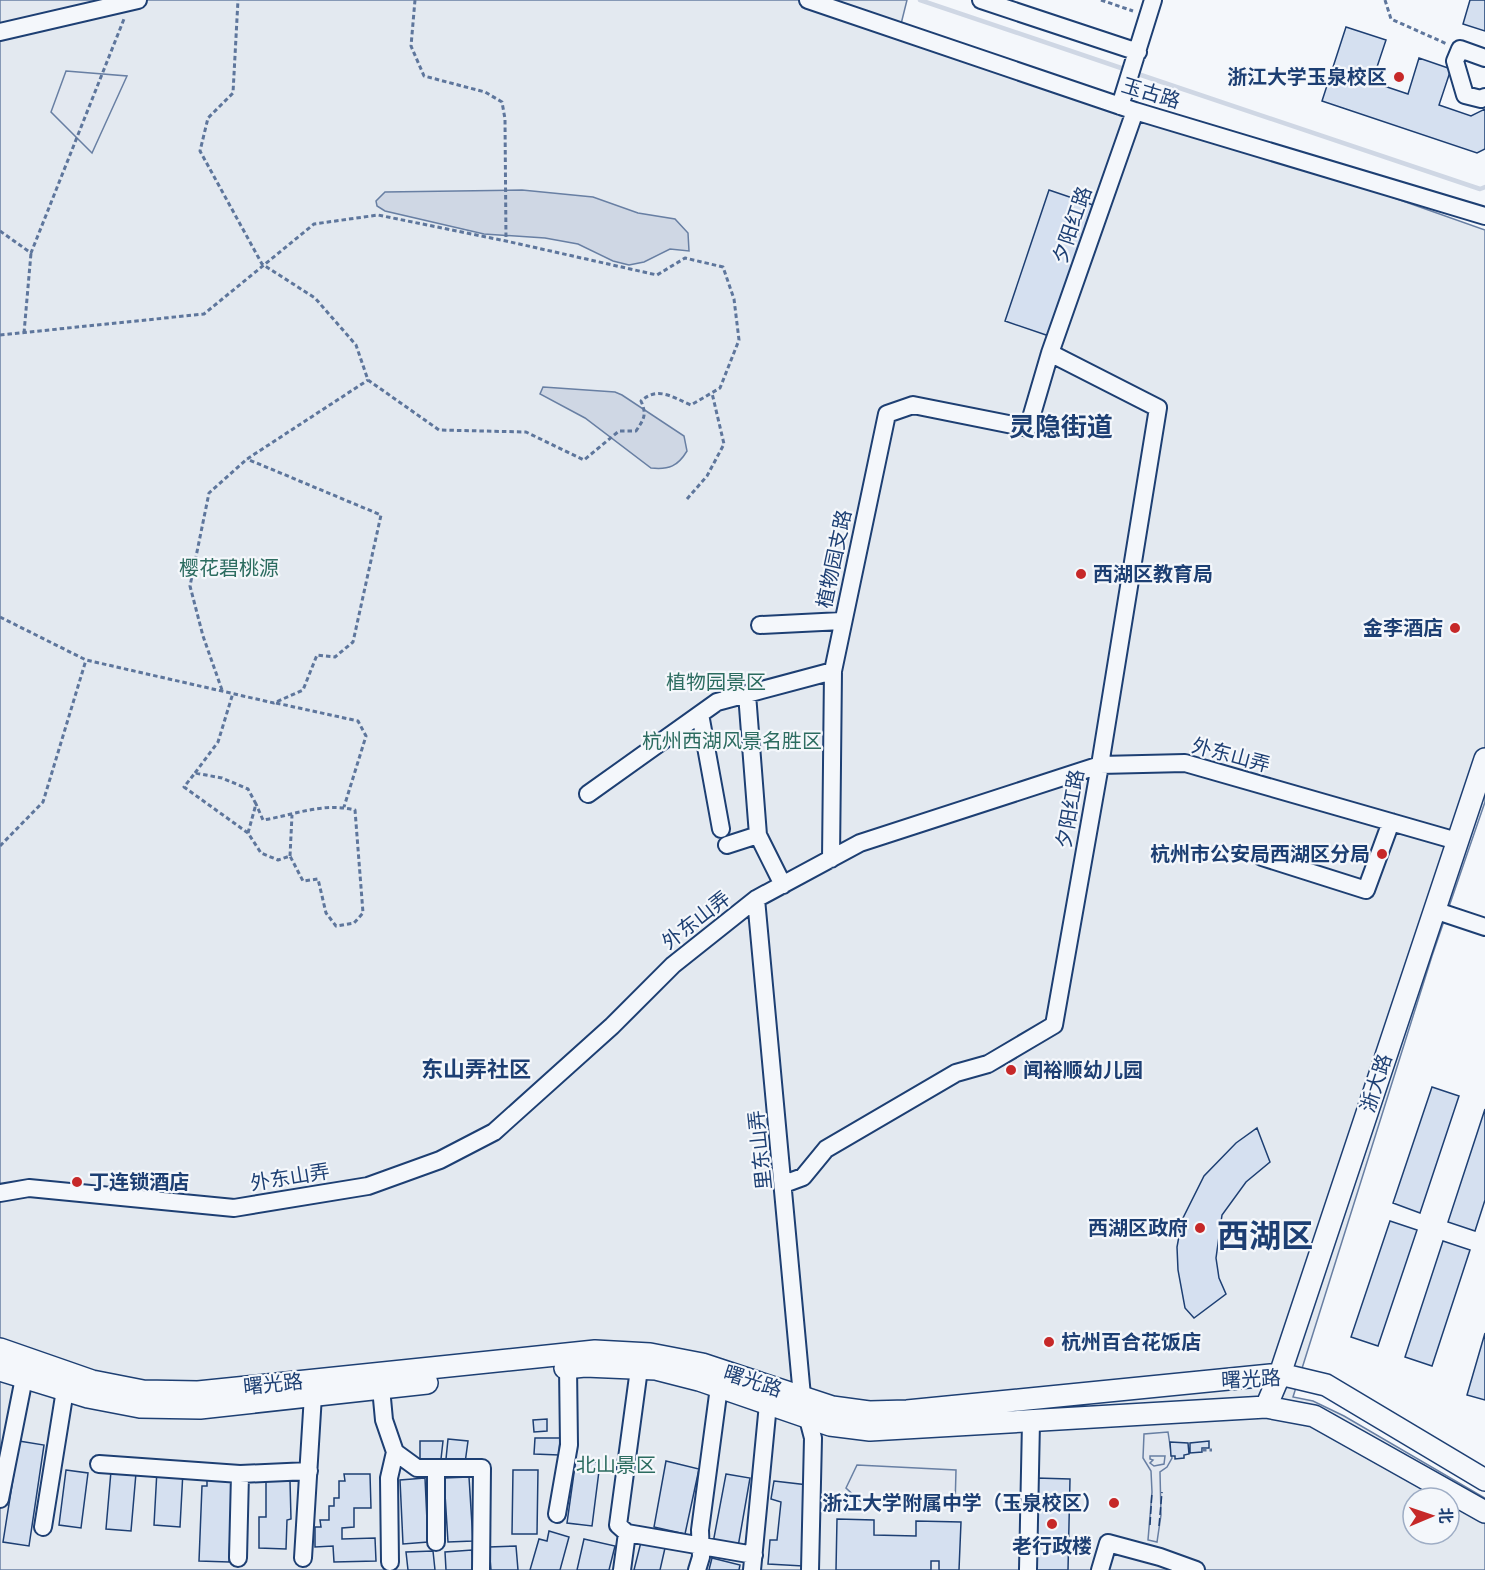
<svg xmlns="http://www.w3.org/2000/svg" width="1485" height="1570" viewBox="0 0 1485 1570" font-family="Ubuntu,'Noto Sans SC',sans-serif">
  <rect width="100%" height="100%" fill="#f4f7fb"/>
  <path fill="#e3e9f0" stroke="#687fa3" stroke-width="1.5" fill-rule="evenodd" d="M0,0H907L901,24L1485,230V802L1432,956L1293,1397L1313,1401L1344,1416L1485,1498V1570H0ZM1413,1498H1449V1534H1413Z"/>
  <path fill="#e3e8f0" stroke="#687fa3" stroke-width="1.5" fill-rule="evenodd" d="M66,71L127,76L92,153L51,112Z
    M1168,1432L1172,1458L1167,1467L1160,1472L1161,1515L1157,1542L1148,1540L1152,1492L1151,1471L1143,1458L1144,1434ZM1150,1456H1165L1164,1464L1154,1466L1150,1463L1153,1460L1150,1459Z
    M857,1465L956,1470L955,1508L860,1501L846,1488Z"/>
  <path fill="#cfd7e4" stroke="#687fa3" stroke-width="1.5" d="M522,190L593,197L638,213L675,219L688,233L689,251L670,249L644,262L629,265L613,261L578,244L545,238L484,234L385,211L377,206L376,201L385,192Z
    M543,387L615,392L622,395L684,436L687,451C678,466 669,470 651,468L585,418L540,394Z"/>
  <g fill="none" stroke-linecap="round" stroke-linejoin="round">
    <path stroke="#cfd7e4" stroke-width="4.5" d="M920,0L1127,70
      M1135,73L1480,189L1485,187"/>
  </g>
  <path fill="#d5e0f0" stroke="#1d3f73" stroke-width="1.5" d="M1470,0H1485V31L1463,24Z
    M1346,27L1386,40L1372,82L1408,94L1419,58L1451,69L1439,105L1471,116L1485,109V149L1477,153L1322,101Z
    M1049,190L1096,206L1052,337L1005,321Z
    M1432,1087L1459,1096L1420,1213L1393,1203Z
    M1485,1109V1200L1475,1231L1448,1222Z
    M1257,1128L1270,1162L1246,1182L1222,1215L1216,1258L1219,1278L1226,1294L1194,1318L1185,1308L1178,1270L1177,1247L1182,1220L1204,1176L1236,1143Z
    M1390,1221L1417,1230L1378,1346L1351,1337Z
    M1443,1241L1470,1250L1432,1366L1405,1357Z
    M1485,1333V1400L1467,1395Z
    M547,1419V1431L534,1432L533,1420Z
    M535,1438H560L559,1455L534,1454Z
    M448,1439L468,1441L465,1463L446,1459Z
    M19,1441L44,1445L29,1546L3,1542Z
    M420,1441H443L441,1459H420Z
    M1209,1441V1448H1202V1452L1190,1453V1443Z
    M1170,1442L1188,1443L1189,1454L1184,1455V1458L1175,1459V1456H1171Z
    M576,1459L600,1463L592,1526L567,1523Z
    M666,1461L699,1469L685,1534L654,1527Z
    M66,1470L88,1473L81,1528L59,1525Z
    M157,1470L183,1471L180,1527L154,1525Z
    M513,1470H538L537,1534H512Z
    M111,1471L136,1473L131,1531L106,1529Z
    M344,1474H370L371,1508H354V1527L342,1528V1539L375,1538L376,1561L334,1562L333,1546L315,1547V1527H321L320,1520H329V1506H334V1498H339V1481H345Z
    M726,1474L750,1478L738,1547L713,1543Z
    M469,1477L473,1541L448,1542L444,1478Z
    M425,1478L428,1542L403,1544L400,1480Z
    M1036,1478L1070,1479L1068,1570H1033Z
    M207,1480L232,1481L229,1562L199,1561L202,1486H207Z
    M266,1480L290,1481L291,1519L287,1520L286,1549L259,1548V1517H266Z
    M774,1481L808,1485L803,1566L768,1564L770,1540H777L781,1502L771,1499Z
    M837,1519L874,1520V1535L916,1536V1521L961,1522L959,1570H939V1561H931V1570H836Z
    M549,1531L569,1537L560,1570H530L539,1539L547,1541Z
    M584,1539L615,1546L609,1570H577Z
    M641,1542L665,1548L660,1570H634Z
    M516,1546L518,1570H491L489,1547Z
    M472,1550L473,1570H446L445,1552Z
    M433,1551L435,1570H408L406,1552Z
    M712,1558L740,1565L739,1570H709Z"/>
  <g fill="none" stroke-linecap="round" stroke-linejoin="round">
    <defs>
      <path id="minor" d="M808,0L1135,111L1485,216
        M981,0L1138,52
        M0,32L138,0
        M1485,58L1460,49L1455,61L1465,95L1481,99L1485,97
        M1120,106L1153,0
        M760,625L842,621
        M747,694L758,835L783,885
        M700,714L721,829
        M588,794L717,702L833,671
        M727,845L758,835
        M1262,857L1366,890L1391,822
        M831,859L833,671L887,414L913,405L1028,428L1050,353L1135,111
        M756,899L802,1396L813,1438L810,1570
        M1434,910L1485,927
        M784,1184L803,1177L826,1149L956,1073L988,1064L1054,1025L1100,765L1158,408L1050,353
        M0,1193L29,1188L234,1208L368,1186L440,1160L494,1132L612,1026L673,965L756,899L860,843L1100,765L1185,763L1457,841
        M381,1388L384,1420L395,1452L389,1478L390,1562
        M395,1452L417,1468H482L481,1570
        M99,1464L240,1474
        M436,1468V1542
        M0,1499L24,1378
        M557,1514L569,1445L568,1367
        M43,1527L65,1390
        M627,1533L754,1555
        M238,1558L240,1474L309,1471
        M303,1558L313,1395
        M622,1570L627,1533L618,1525L639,1369
        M697,1570L701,1557L700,1530L719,1387
        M752,1570L768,1404
        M1028,1570L1031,1422
        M1100,1570L1108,1543L1160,1557L1196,1570"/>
      <path id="major" d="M0,1349L92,1381L143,1391L198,1392L595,1351L650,1354L702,1364L832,1407L869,1412L907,1411L1280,1374L1326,1385L1485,1480
        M565,1368L585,1366L656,1369L699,1380L830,1425L870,1430L1266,1407L1314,1416L1485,1512
        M0,1370L88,1397L140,1407L200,1408L427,1383
        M1266,1407L1280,1374L1485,759"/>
    </defs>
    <use href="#minor" stroke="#1d3f73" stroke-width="20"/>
    <use href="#major" stroke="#1d3f73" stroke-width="24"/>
    <path stroke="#5e769c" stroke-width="3" stroke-dasharray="4.5 3" stroke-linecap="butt" d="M415,0L411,46L424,76L485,92L502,102L505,119L506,241
      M1101,0L1133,11
      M1385,0L1391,19L1447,44
      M0,231L31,253L124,19
      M24,333L31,253
      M0,335L204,314L314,224L378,215L506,241L657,275L685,258L723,267L734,299L739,340L720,388L691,405C672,397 658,386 641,401C647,415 644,419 636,431H619L584,460L526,432L439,430L368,380L356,345L315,298L262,264L200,151L208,118L233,93L238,0
      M687,499L707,476L724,444L712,393
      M0,617L86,660L274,703L303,690L317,655L335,657L353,642L381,515L247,459
      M222,690L203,636L190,586L209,493L247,459L368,380
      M276,703L358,721L366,736L344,807
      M195,773L218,742L233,693
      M248,833L256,804L248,789L222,778L195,773L184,787L248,833L261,853L278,860L290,856L303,881L318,879L326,913L336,926L354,923L363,913L355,810C323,802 294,815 263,820L256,804
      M0,846L43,802L86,660
      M290,856L292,815
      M1202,1450H1212"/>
    <use href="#minor" stroke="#f4f7fb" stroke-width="16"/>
    <use href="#major" stroke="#f4f7fb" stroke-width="21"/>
    <path stroke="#1d3f73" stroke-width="1.5" stroke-dasharray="8 3" stroke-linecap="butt" d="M1150,1525L1152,1492
      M1159,1526L1162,1492"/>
  </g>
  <g fill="#c62828" stroke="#f4f7fb" stroke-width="2">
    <circle cx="1399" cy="77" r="6"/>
    <circle cx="1081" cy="574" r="6"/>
    <circle cx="1455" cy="628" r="6"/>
    <circle cx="1382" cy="854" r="6"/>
    <circle cx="1011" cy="1070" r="6"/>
    <circle cx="77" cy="1182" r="6"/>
    <circle cx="1200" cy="1228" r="6"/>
    <circle cx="1049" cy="1342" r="6"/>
    <circle cx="1114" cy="1503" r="6"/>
    <circle cx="1052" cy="1524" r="6"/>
  </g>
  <g text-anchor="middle" stroke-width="4.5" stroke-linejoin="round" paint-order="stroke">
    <g font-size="20" font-weight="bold" fill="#1d3f73" stroke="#f4f7fb" text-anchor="end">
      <text x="1387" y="84">浙江大学玉泉校区</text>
      <text x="1093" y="581" text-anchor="start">西湖区教育局</text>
      <text x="1443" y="635">金李酒店</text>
      <text x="1370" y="861">杭州市公安局西湖区分局</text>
      <text x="1023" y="1077" text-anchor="start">闻裕顺幼儿园</text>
      <text x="89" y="1189" text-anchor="start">丁连锁酒店</text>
      <text x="1188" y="1235">西湖区政府</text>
      <text x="1061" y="1349" text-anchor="start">杭州百合花饭店</text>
      <text x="1102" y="1510">浙江大学附属中学（玉泉校区）</text>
      <text x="1052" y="1553" text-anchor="middle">老行政楼</text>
    </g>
    <g font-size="20" fill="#1d3f73" stroke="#f4f7fb">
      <text transform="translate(1151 93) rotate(17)" y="7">玉古路</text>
      <text transform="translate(1072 225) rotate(-71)" y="7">夕阳红路</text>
      <text transform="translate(834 559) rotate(-78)" y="7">植物园支路</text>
      <text transform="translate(1231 755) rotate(15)" y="7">外东山弄</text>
      <text transform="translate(1070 809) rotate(-80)" y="7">夕阳红路</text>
      <text transform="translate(696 920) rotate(-38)" y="7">外东山弄</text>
      <text transform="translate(1376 1083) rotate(-72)" y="7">浙大路</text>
      <text transform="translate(760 1150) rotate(-96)" y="7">里东山弄</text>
      <text transform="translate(290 1177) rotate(-9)" y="7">外东山弄</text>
      <text transform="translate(1251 1379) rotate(-3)" y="7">曙光路</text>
      <text transform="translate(753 1381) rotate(18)" y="7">曙光路</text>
      <text transform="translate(273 1384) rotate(-6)" y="7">曙光路</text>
    </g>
    <g font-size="20" fill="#2c6c60" stroke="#f4f7fb">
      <text x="229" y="575">樱花碧桃源</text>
      <text x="716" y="689">植物园景区</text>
      <text x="732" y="748">杭州西湖风景名胜区</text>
      <text x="616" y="1472">北山景区</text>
    </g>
    <g font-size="22" font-weight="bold" fill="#1d3f73" stroke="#f4f7fb">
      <text x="476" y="1077">东山弄社区</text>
    </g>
    <g font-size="26" font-weight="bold" fill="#1d3f73" stroke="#f4f7fb">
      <text x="1061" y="436">灵隐街道</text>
    </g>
    <g font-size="32" font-weight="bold" fill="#1d3f73" stroke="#f4f7fb">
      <text x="1265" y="1247">西湖区</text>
    </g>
  </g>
  <g transform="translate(1431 1516) rotate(88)"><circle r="28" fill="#f4f7fb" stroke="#9eadc5" stroke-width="1.5"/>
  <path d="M0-4.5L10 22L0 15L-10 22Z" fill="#c62828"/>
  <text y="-9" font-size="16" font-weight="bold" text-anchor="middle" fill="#1d3f73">北</text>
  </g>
</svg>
